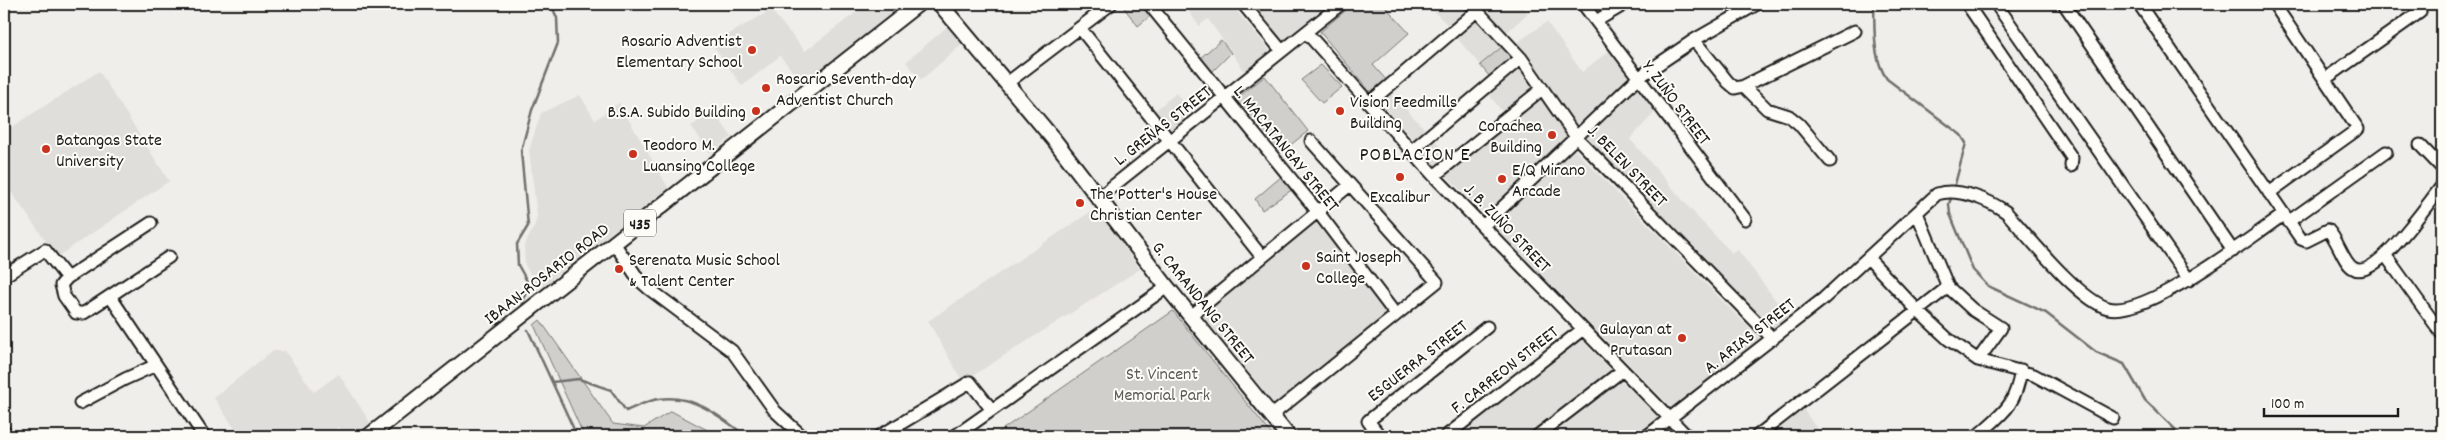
<svg xmlns="http://www.w3.org/2000/svg" width="2446" height="440" viewBox="0 0 2446 440" font-family="Dekko,sans-serif">
  <rect width="100%" height="100%" fill="#f0eeea"/>
  <filter id="ink" filterUnits="userSpaceOnUse"><feTurbulence type="fractalNoise" baseFrequency=".02" numOctaves="2"/><feDisplacementMap in="SourceGraphic" scale="10" xChannelSelector="R" yChannelSelector="G"/><feConvolveMatrix kernelMatrix="1 2 1 2 8 2 1 2 1" color-interpolation-filters="sRGB"/></filter>
  <g filter="url(#ink)">
    <path fill="#e0deda" d="M867,4H902L804,85L780,56L742,86L712,44L771,10L805,51Z
      M1184,4H1231L1271,52L1245,72L1208,19L1199,26Z
      M1250,4H1329L1282,41Z
      M1426,4H1464L1471,11L1451,28Z
      M1495,4H1520L1528,13L1506,33L1486,12Z
      M1477,20L1503,46L1480,65L1456,37Z
      M1547,22L1582,72L1610,50L1629,78L1575,129L1516,43Z
      M949,25L964,43L921,80L906,62Z
      M1520,64L1536,88L1504,114L1487,92Z
      M99,71L169,181L57,257L4,182V132Z
      M1639,86L1657,110L1630,139L1700,220L1732,253L1738,250L1789,318L1771,331L1585,139Z
      M1176,93L1192,114L1168,135L1151,114Z
      M1390,93L1427,131L1415,141L1380,102Z
      M580,95L595,120L619,103L669,189L528,297L532,277L525,265L524,246L534,227L537,216L529,150L541,113Z
      M1540,95L1568,137L1485,215L1444,173Z
      M713,111L732,137L710,153L691,126Z
      M1433,138L1450,158L1438,168L1420,148Z
      M1574,149L1760,339L1672,408L1493,225Z
      M1096,208L1140,269L963,382L928,321Z
      M1317,218L1390,314L1276,406L1201,314Z
      M1579,337L1612,371L1527,436H1452Z
      M272,351H285L314,392L339,374L373,427L362,436H345L338,427L326,436H240L214,398Z
      M1620,379L1659,419L1637,436H1546Z
      M1803,409L1822,436H1768Z"/>
    <path fill="#d0cfcc" stroke="#767674" d="M1129,4H1141L1150,16L1138,26L1124,8Z
      M1353,4H1383L1409,33L1373,65L1388,82L1373,95L1320,32Z
      M1221,40L1231,53L1210,74L1199,59Z
      M1503,46L1514,58L1490,77L1480,65Z
      M1321,65L1342,87L1322,103L1301,80Z
      M1265,76L1308,131L1277,156L1232,102Z
      M1282,176L1293,189L1262,210L1255,199Z
      M1173,311L1273,436H993Z
      M540,320L613,424L644,428L671,411L719,436H584L534,325Z"/>
    <g fill="none" stroke-linecap="round" stroke-linejoin="round">
      <path stroke="#706f6d" stroke-width="2.5" d="M1874,4C1875,29 1872,58 1887,79L1961,135L1966,143L1954,188
        M1952,195L1949,204L1950,214L1973,270L1988,286L2046,313L2096,352L2124,364L2145,400L2182,436
        M522,307L528,283L518,265L517,244L528,226L521,151L532,110L558,43L557,18L551,4
        M528,330L577,436
        M552,382L579,379L611,390L626,411C636,407 648,400 659,399C694,394 719,416 746,436"/>
      <defs>
        <path id="minor" d="M1149,4L1318,212L1396,315
          M1243,4L1282,51
          M1471,4L1521,58L1576,137L1773,339
          M1583,4L1745,219
          M1967,4L2072,158L2071,166
          M1996,4L2189,280
          M2064,4L2233,251
          M2139,4L2301,239L2306,241L2328,230C2338,240 2343,262 2353,268C2375,283 2429,201 2442,186
          M1596,21L1625,4
          M1080,28L1262,257
          M1306,32L1434,176L1687,436
          M1694,40L1728,82L1735,88L1744,86L1855,31
          M2325,79L2420,12L2414,4
          M1007,83L1111,4
          M1744,86L1767,109L1789,116L1799,124L1830,161
          M1369,103L1478,10
          M2420,145L2442,168
          M1411,151L1521,58
          M1434,176L1542,89
          M2269,193L2358,129L2274,4
          M1098,198L1341,4
          M1917,213L1948,287L1973,310L2001,328L1978,360
          M2288,222L2386,152
          M151,223L67,278L61,285L64,296L76,313H84L169,257
          M1483,226L1638,78L1694,40L1757,4
          M614,243L639,280L648,288L732,351L775,411L802,436
          M2386,256L2442,334
          M1869,259L1919,312L1948,339L1978,360L2034,375L2113,418
          M4,276L45,250L67,278
          M110,296L204,436
          M1191,316L1350,185
          M80,403L125,379L156,365
          M1271,416L1437,282L1311,141
          M4,431L7,436
          M880,436L970,382L992,410
          M955,436L1167,287
          M1380,436L1368,421L1487,327
          M1446,436L1583,329
          M1537,436L1623,370
          M1647,436L1823,299L1937,194C1958,187 1989,200 2006,212C2028,236 2079,300 2108,308C2146,318 2250,238 2283,215
          M1757,436L1948,287
          M1977,436C2004,412 2015,407 2021,370"/>
        <path id="major" d="M940,4L1055,141L1167,287L1288,436
          M369,436L918,4"/>
      </defs>
      <use href="#minor" stroke="#1c1c1c" stroke-width="15"/>
      <use href="#major" stroke="#1c1c1c" stroke-width="18"/>
      <use href="#minor" stroke="#fdfcf7" stroke-width="11"/>
      <use href="#major" stroke="#fdfcf7" stroke-width="14"/>
    </g>
  </g>
  <g fill="#c8321e" stroke="#fdfcf7" stroke-width="2">
    <circle cx="752" cy="50" r="5"/>
    <circle cx="766" cy="88" r="5"/>
    <circle cx="756" cy="111" r="5"/>
    <circle cx="1340" cy="111" r="5"/>
    <circle cx="1552" cy="135" r="5"/>
    <circle cx="46" cy="149" r="5"/>
    <circle cx="633" cy="154" r="5"/>
    <circle cx="1400" cy="177" r="5"/>
    <circle cx="1502" cy="179" r="5"/>
    <circle cx="1080" cy="203" r="5"/>
    <circle cx="1306" cy="266" r="5"/>
    <circle cx="619" cy="269" r="5"/>
    <circle cx="1682" cy="338" r="5"/>
  </g>
  <g text-anchor="middle" stroke-width="4" stroke-linejoin="round" paint-order="stroke">
    <rect fill="#fdfcf7" stroke="#605f5e" stroke-width="1" x="624" y="209.5" width="32" height="27" rx="4"/>
    <g font-size="16" font-weight="bold" fill="#1c1c1c">
      <text x="640" y="229">435</text>
    </g>
    <g font-size="18" fill="#1c1c1c" stroke="#fdfcf7" text-anchor="start">
      <text x="742" y="46" text-anchor="end">Rosario Adventist<tspan x="742" dy="21">Elementary School</tspan></text>
      <text x="776" y="84">Rosario Seventh-day<tspan x="776" dy="21">Adventist Church</tspan></text>
      <text x="1350" y="107">Vision Feedmills<tspan x="1350" dy="21">Building</tspan></text>
      <text x="746" y="117" text-anchor="end">B.S.A. Subido Building</text>
      <text x="1542" y="131" text-anchor="end">Corachea<tspan x="1542" dy="21">Building</tspan></text>
      <text x="56" y="145">Batangas State<tspan x="56" dy="21">University</tspan></text>
      <text x="643" y="150">Teodoro M.<tspan x="643" dy="21">Luansing College</tspan></text>
      <text x="1512" y="175">E/Q Mirano<tspan x="1512" dy="21">Arcade</tspan></text>
      <text x="1090" y="199">The Potter's House<tspan x="1090" dy="21">Christian Center</tspan></text>
      <text x="1400" y="202" text-anchor="middle">Excalibur</text>
      <text x="1316" y="262">Saint Joseph<tspan x="1316" dy="21">College</tspan></text>
      <text x="629" y="265">Serenata Music School<tspan x="629" dy="21">&amp; Talent Center</tspan></text>
      <text x="1672" y="334" text-anchor="end">Gulayan at<tspan x="1672" dy="21">Prutasan</tspan></text>
    </g>
    <g font-size="18" fill="#1c1c1c" stroke="#fdfcf7">
      <text transform="translate(1677 102) rotate(53)" y="6">Y. ZUÑO STREET</text>
      <text transform="translate(1162 125) rotate(-38)" y="6">L. GREÑAS STREET</text>
      <text transform="translate(1287 148) rotate(51)" y="6">L. MACATANGAY STREET</text>
      <text transform="translate(1628 165) rotate(46)" y="6">J. BELEN STREET</text>
      <text transform="translate(1508 227) rotate(46)" y="6">J. B. ZUÑO STREET</text>
      <text transform="translate(546 273) rotate(-38)" y="6">IBAAN-ROSARIO ROAD</text>
      <text transform="translate(1204 302) rotate(51)" y="6">G. CARANDANG STREET</text>
      <text transform="translate(1749 335) rotate(-38)" y="6">A. ARIAS STREET</text>
      <text transform="translate(1417 360) rotate(-38)" y="6">ESGUERRA STREET</text>
      <text transform="translate(1504 369) rotate(-38)" y="6">F. CARREON STREET</text>
    </g>
    <g font-size="18" fill="#5b5b5a" stroke="#fdfcf7">
      <text x="1162" y="379">St. Vincent<tspan x="1162" dy="21">Memorial Park</tspan></text>
    </g>
    <g font-size="20" letter-spacing="1" fill="#1c1c1c" stroke="#fdfcf7">
      <text x="1415" y="160">POBLACION E</text>
    </g>
  </g>
  <rect width="2446" height="440" fill="none" stroke="#fdfcf7" stroke-width="20"/>
  <rect x="10" y="10" width="2426" height="420" fill="none" stroke="#1c1c1c" stroke-width="2" filter="url(#ink)"/>
  <path d="M2264 408v8h134v-8" fill="none" stroke="#1c1c1c" stroke-width="2.5"/>
  <text x="2271" y="408" font-size="15" fill="#1c1c1c" stroke="#fdfcf7" stroke-width="4" paint-order="stroke">100 m</text>
</svg>
